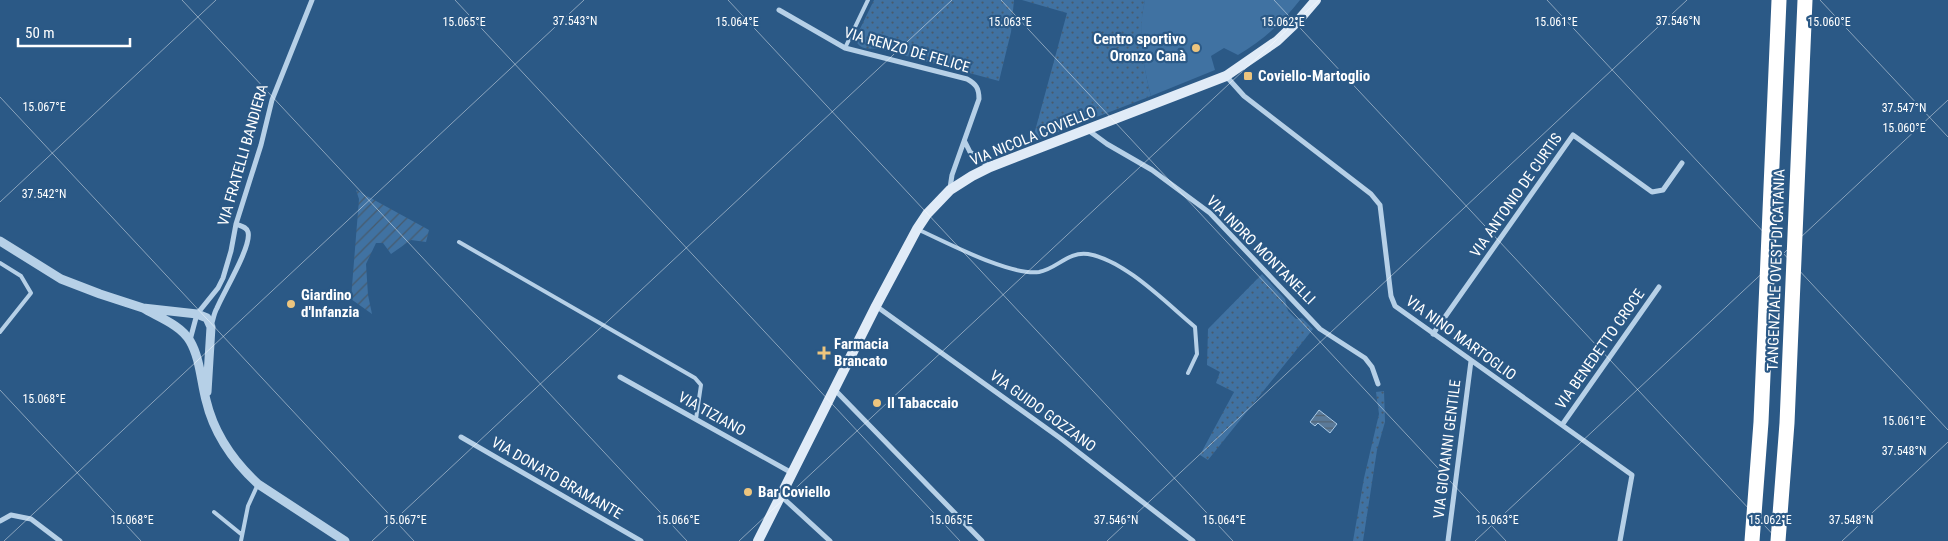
<svg xmlns="http://www.w3.org/2000/svg" width="1948" height="541" viewBox="0 0 1948 541" font-family="'Roboto Condensed',sans-serif">
  <defs>
    <pattern id="grass-dots" width="8" height="8" patternUnits="userSpaceOnUse" patternTransform="scale(1.25)"><rect width="8" height="8" fill="#4072a2"/><path d="M2 2h.1M6 6h.1" fill="none" stroke="#475b6e" stroke-width="1.8" stroke-linecap="round"/></pattern>
    <pattern id="garden-furrows" width="10" height="10" patternUnits="userSpaceOnUse" patternTransform="scale(1.25)"><rect width="10" height="10" fill="#4072a2"/><path d="M-1 1l2-2M0 10L10 0M9 11l2-2" fill="none" stroke="#475b6e"/></pattern>
    <pattern id="water-rules" width="6" height="5" patternUnits="userSpaceOnUse" patternTransform="scale(1.25)"><rect width="6" height="5" fill="#5a7a99"/><path d="M0 2.5h6" fill="none" stroke="#536372"/></pattern>
  </defs>
  <rect width="100%" height="100%" fill="#2b5986"/>
  <path fill="url(#grass-dots)" d="M874,0H1014L1011,32L999,81L880,49C869,48 860,51 855,39Z
    M1022,0H1145C1138,32 1143,65 1151,96L1032,142L1067,13Z
    M1262,274L1285,299L1288,311L1296,319L1302,318L1313,329L1208,460L1200,455L1234,392L1216,383L1220,372L1207,365L1208,329Z
    M1384,391L1385,422L1377,450L1363,541H1353L1364,478L1379,414L1376,392Z"/>
  <path fill="url(#garden-furrows)" d="M356,190L429,230L426,242L411,240L391,254L383,243H376L366,264L368,295L372,314L351,299L359,199Z"/>
  <path fill="#4072a2" d="M1145,0H1300C1282,23 1263,40 1238,55L1224,48L1211,56L1215,70L1151,96C1143,65 1137,32 1145,0Z"/>
  <path fill="url(#water-rules)" stroke="#abcbe7" d="M1319,410L1337,424L1330,433L1318,423L1315,426L1310,422Z"/>
  <g fill="none" stroke-linecap="round" stroke-linejoin="round">
    <path stroke="#b6d0e7" stroke-width="4" d="M845,48L868,0
      M917,229C946,242 1009,276 1039,272C1057,269 1068,251 1088,254C1125,260 1167,304 1195,327L1197,354L1188,373
      M459,242L695,378L701,385L696,419
      M0,263L21,276L31,293L0,332
      M214,512L241,534
      M241,541L248,506L258,484"/>
    <path stroke="#b6d0e7" stroke-width="5" d="M779,10L845,48L967,79C976,84 979,88 979,99L952,175L950,188
      M1226,76L1244,96L1371,194L1380,205L1391,296L1395,306L1632,475L1620,541
      M1088,130L1107,144L1152,170L1210,213L1320,329L1365,358L1372,367L1378,384
      M965,142L970,152L990,167
      M876,306L1060,438L1193,541
      M211,326C213,320 214,313 217,308C223,293 252,246 248,232C247,227 241,226 236,224
      M1433,334L1573,135L1652,192L1663,190L1682,163
      M190,340L197,314L218,288L223,278L231,251L236,224L261,145L272,100L312,0
      M620,377L792,473
      M835,390L982,541
      M1562,425L1659,287
      M461,437L641,541
      M782,497L830,541
      M0,521L11,515L31,519L60,541
      M1448,541L1471,361"/>
    <path stroke="#b6d0e7" stroke-width="9" d="M0,241L61,279L100,294L143,308L197,314L207,318L211,327L207,392
      M143,308C158,317 181,325 190,341C200,358 201,381 206,400C214,434 233,461 258,484L345,541"/>
    <path stroke="#e0ebf7" stroke-width="10" d="M758,541L876,306L917,229L927,214L950,190L972,176L990,167L1226,76L1277,41L1298,21L1316,0"/>
    <path stroke="#fff" stroke-width="15" d="M1752,541L1761,422L1779,0
      M1778,541L1787,423L1805,0"/>
  </g>
  <path fill="none" stroke="#fff" stroke-width="1" stroke-opacity="0.45" d="M182,0L687,541M455,0L960,541M728,0L1233,541M1001,0L1506,541M1274,0L1779,541M1547,0L1948,430M1820,0L1948,137M0,97L414,541M0,202L216,0M0,390L141,541M4,541L584,0M372,541L952,0M739,541L1319,0M1107,541L1687,0M1475,541L1948,100M1842,541L1948,442"/>
  <g fill="#edc57e" stroke="#2b5986" stroke-width="2">
    <circle cx="1196" cy="48" r="5"/>
    <rect x="1243" y="71" width="10" height="10" rx="2.5"/>
    <circle cx="291" cy="304" r="5"/>
    <path d="M821.5 345.5h5v5h5v5h-5v5h-5v-5h-5v-5h5z"/>
    <circle cx="877" cy="403" r="5"/>
    <circle cx="748" cy="492" r="5"/>
  </g>
  <g text-anchor="middle" stroke-width="4.5" stroke-linejoin="round" paint-order="stroke">
    <g font-size="15" font-weight="bold" fill="#fff" stroke="#2b5986" text-anchor="start">
      <text x="1186" y="44" text-anchor="end">Centro sportivo<tspan x="1186" dy="17">Oronzo Canà</tspan></text>
      <text x="1258" y="81">Coviello-Martoglio</text>
      <text x="301" y="300">Giardino<tspan x="301" dy="17">d'Infanzia</tspan></text>
      <text x="834" y="349">Farmacia<tspan x="834" dy="17">Brancato</tspan></text>
      <text x="887" y="408">Il Tabaccaio</text>
      <text x="758" y="497">Bar Coviello</text>
    </g>
    <g font-size="15" fill="#fff" stroke="#2b5986">
      <text transform="translate(907 50) rotate(16)" y="5">VIA RENZO DE FELICE</text>
      <text transform="translate(1033 136) rotate(-22)" y="5">VIA NICOLA COVIELLO</text>
      <text transform="translate(243 155) rotate(-74)" y="5">VIA FRATELLI BANDIERA</text>
      <text transform="translate(1516 195) rotate(-55)" y="5">VIA ANTONIO DE CURTIS</text>
      <text transform="translate(1261 250) rotate(45)" y="5">VIA INDRO MONTANELLI</text>
      <text transform="translate(1776 270) rotate(-88)" y="5">TANGENZIALE OVEST DI CATANIA</text>
      <text transform="translate(1461 338) rotate(36)" y="5">VIA NINO MARTOGLIO</text>
      <text transform="translate(1600 349) rotate(-55)" y="5">VIA BENEDETTO CROCE</text>
      <text transform="translate(1043 411) rotate(36)" y="5">VIA GUIDO GOZZANO</text>
      <text transform="translate(712 414) rotate(29)" y="5">VIA TIZIANO</text>
      <text transform="translate(1447 449) rotate(-83)" y="5">VIA GIOVANNI GENTILE</text>
      <text transform="translate(557 478) rotate(30)" y="5">VIA DONATO BRAMANTE</text>
    </g>
  </g>
  <g font-size="12" text-anchor="middle" fill="#fff" stroke="#2b5986" stroke-width="4.5" stroke-linejoin="round" paint-order="stroke">
    <text x="575" y="25">37.543°N</text>
    <text x="1678" y="25">37.546°N</text>
    <text x="464" y="26">15.065°E</text>
    <text x="737" y="26">15.064°E</text>
    <text x="1556" y="26">15.061°E</text>
    <text x="1010" y="26">15.063°E</text>
    <text x="1283" y="26">15.062°E</text>
    <text x="1829" y="26">15.060°E</text>
    <text x="44" y="111">15.067°E</text>
    <text x="1904" y="112">37.547°N</text>
    <text x="1904" y="132">15.060°E</text>
    <text x="44" y="198">37.542°N</text>
    <text x="44" y="403">15.068°E</text>
    <text x="1904" y="425">15.061°E</text>
    <text x="1904" y="455">37.548°N</text>
    <text x="132" y="524">15.068°E</text>
    <text x="405" y="524">15.067°E</text>
    <text x="678" y="524">15.066°E</text>
    <text x="951" y="524">15.065°E</text>
    <text x="1224" y="524">15.064°E</text>
    <text x="1497" y="524">15.063°E</text>
    <text x="1770" y="524">15.062°E</text>
    <text x="1116" y="524">37.546°N</text>
    <text x="1851" y="524">37.548°N</text>
  </g>
  <path d="M18 38v8h112v-8" fill="none" stroke="#ffffff" stroke-width="2.5"/>
  <text x="25" y="38" font-size="15" fill="#ffffff" stroke="#2b5986" stroke-width="4" paint-order="stroke">50 m</text>
</svg>
